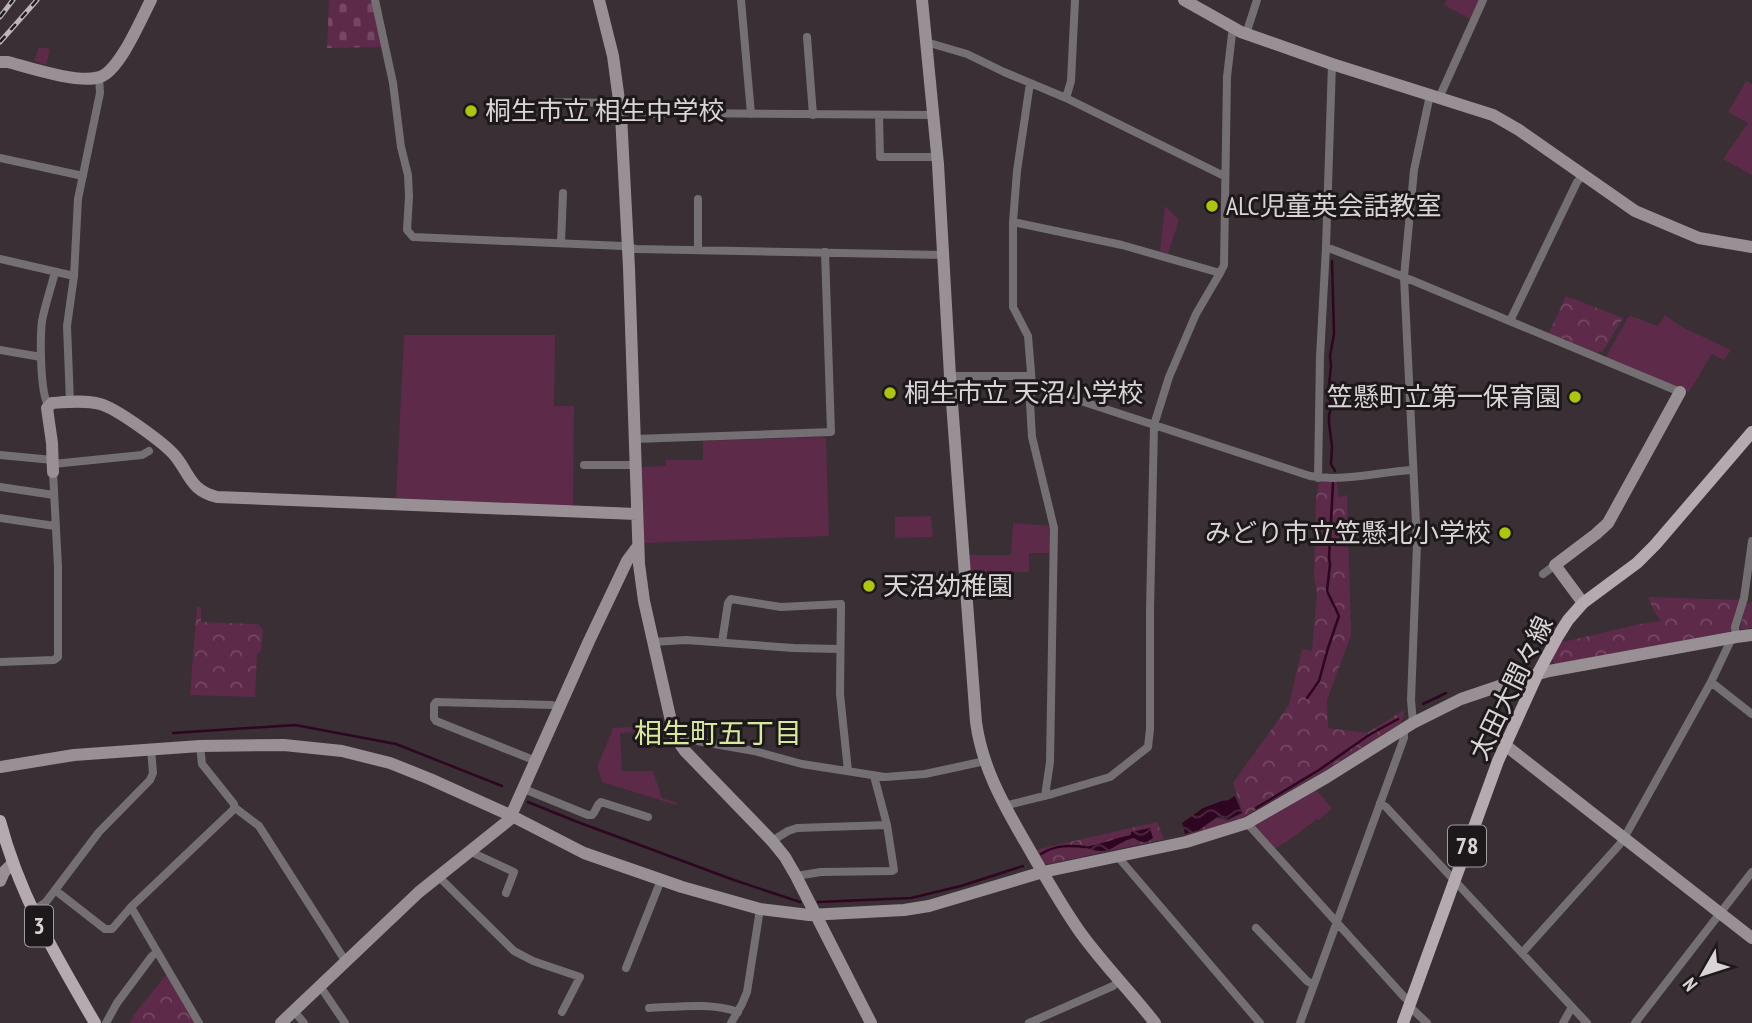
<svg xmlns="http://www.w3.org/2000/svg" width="1752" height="1023" viewBox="0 0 1752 1023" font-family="'PT Sans Narrow','Noto Sans JP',sans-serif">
  <defs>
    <pattern id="cemetery-stones" width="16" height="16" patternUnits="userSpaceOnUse" patternTransform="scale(1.75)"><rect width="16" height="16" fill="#5d2a4a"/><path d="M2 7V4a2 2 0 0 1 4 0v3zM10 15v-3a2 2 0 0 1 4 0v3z" fill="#744863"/></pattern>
    <pattern id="park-crowns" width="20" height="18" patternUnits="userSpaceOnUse" patternTransform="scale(1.75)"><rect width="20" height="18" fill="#5d2a4a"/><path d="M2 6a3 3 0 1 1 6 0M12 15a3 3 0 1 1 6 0" fill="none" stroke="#744863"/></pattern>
    <pattern id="water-waves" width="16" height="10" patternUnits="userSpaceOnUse" patternTransform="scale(1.75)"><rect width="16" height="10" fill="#2f0622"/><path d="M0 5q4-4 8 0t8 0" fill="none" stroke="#4d2941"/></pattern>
  </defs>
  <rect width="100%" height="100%" fill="#392f35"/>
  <path fill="#5d2a4a" d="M1447,0H1479L1470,19L1444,5Z
    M39,47L50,49L46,65L34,61Z
    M1746,81L1752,84V175L1723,159L1748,123L1728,112Z
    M1165,206L1179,220L1168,254L1160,251Z
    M1665,315L1682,327L1731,350L1724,360L1712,354L1689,392L1608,358L1607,355L1628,317L1631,316L1658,326Z
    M404,335H555L554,406H574L573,506L396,498Z
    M823,437L826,439L829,536L644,543L642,467L666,466V460H703V441Z
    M931,516L933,537L895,538V517Z
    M1013,523L1051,526V553H1029V572H1012V582L969,581L967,555H1011Z
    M665,725L667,730L620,733L622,771H653L662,798L677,803L676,805L602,782L598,769V765L613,728Z
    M1315,789L1332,808L1319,820L1317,819L1289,840L1273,850L1252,827L1254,823Z"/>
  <path fill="url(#cemetery-stones)" d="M329,0H372L382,47L327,48Z"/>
  <path fill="url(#park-crowns)" d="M1566,296L1623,318L1603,351L1597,353L1549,333Z
    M1319,482H1337L1338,497L1347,495L1351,635L1327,700L1328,728L1367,733L1404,710V715L1401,723L1322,772L1241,818L1202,831L1048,864L1044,863L1037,850L1039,849L1157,822L1164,839L1198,831L1217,818L1227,821L1243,813L1233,783L1289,705L1302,649L1312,651L1317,593L1314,576L1316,499Z
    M1648,597L1741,600L1735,611L1731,630L1729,632L1555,664L1551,658L1559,643L1640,624L1661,621L1654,611Z
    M1752,602V628L1740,629L1746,604Z
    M197,607H201V622L258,624L263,630L261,651L257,654L255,697L190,695Z
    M166,975L195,1023H130L134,1015Z"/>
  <path fill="url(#water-waves)" d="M1235,796L1242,813L1229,819L1217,817L1199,830L1185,834L1182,823L1203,808Z
    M1150,828L1153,838C1146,844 1141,843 1134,838C1110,844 1113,858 1084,847C1100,845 1115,838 1131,835V832Z"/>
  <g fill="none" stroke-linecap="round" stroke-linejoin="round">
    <path stroke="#2f0622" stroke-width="2.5" d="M1332,261L1334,334L1330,356L1331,366L1328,395L1332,406L1329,415V423L1332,446L1331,464L1335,471
      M1307,698L1319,681L1328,648L1339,616L1327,591L1330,564L1329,558L1333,483
      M1423,704L1446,693
      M173,733L295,725L396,744L502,786
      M528,802L575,821L734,880L800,902
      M1256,808L1319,770L1369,735L1398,719
      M1041,854C1055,845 1069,845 1085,847
      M818,902L911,898L961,886L1023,866"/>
    <path stroke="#746f72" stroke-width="8" d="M375,0L393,83L401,147L408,175L409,197L407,230L413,237L622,246L636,249L944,255
      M741,0L751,114
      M1246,34L1257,0
      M807,37L813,115
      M926,42L967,54L1004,72L1066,98L1220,174L1225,176
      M1030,83L1017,171L1013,222V307L1028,336L1032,385L1030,403L1032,437L1054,528L1050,762L1045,796
      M1066,98L1071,81L1075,0
      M1439,98L1483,0
      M545,102L620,103
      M621,115L675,113L933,115
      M879,115L880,157H937
      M0,158L83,176
      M1013,222L1122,245L1220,273
      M561,243L563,193
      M1326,247L1404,277L1680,392
      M698,249V199
      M0,259L74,276
      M1510,321L1577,182L1583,175
      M0,350L41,357
      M950,376H1031
      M1032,385L1310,476C1344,482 1378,472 1412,470
      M70,402L67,326L74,276L78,199L100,93L99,77
      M48,405C40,391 40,338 42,321C45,305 51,288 55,272
      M635,439L831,432L825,252
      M0,455L53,460
      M53,464L142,455L149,451
      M584,465H635
      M1318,478L1320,357L1326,247L1332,64
      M0,487L54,495
      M0,518L55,526
      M1543,574L1555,565
      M1736,637L1735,627L1744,598L1752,541
      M652,642L686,640L793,648L840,649
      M722,642L728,603L731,599L781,607L841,604L840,694L848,771
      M0,662L54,660L58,657V567L53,472
      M1711,682L1752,714
      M1413,723L1411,700L1417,544L1404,277L1414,170L1430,95
      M678,741L686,739L754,751L802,764L885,777L925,774L985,761
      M536,761L436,721L434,718V705L436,702L552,705L559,707
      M524,789L588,815H592C596,812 596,805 601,802L648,817
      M1380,803L1386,807L1587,1023
      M1004,806L1052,794L1110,777L1148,747L1150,729V610L1154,425L1169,377L1196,314L1220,273L1224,265L1227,77L1232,34L1234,29
      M234,807L259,826L346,962
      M1247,823L1405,998L1411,1002
      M772,841L788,831L797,828L887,825
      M469,851L514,872L506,893
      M1118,857L1260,1023
      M438,876L514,951L533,961L580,977L562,1012
      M796,876L821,872L892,871L894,870L887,825L874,776
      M55,890L105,929H112L131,907L232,811L234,809V804L202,764L200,746
      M131,907L199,1023
      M32,911L46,902L99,832L150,780L153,773L151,749
      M1256,928L1307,981L1314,985
      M1522,953L1620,844L1628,831L1711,682L1730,642V638
      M626,968L661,880
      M320,986L345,1023
      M1409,1006L1427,1023
      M649,1008C677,1007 711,1002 738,1012
      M294,1011L304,1023
      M106,1023L117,1003L152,956L157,952
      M731,1023L742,1004L747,992L760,909
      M1029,1023L1113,986L1120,981
      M1300,1023L1404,738V728
      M1563,1023L1572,1007
      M1635,1023L1752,872"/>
    <path stroke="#989095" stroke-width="12" d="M599,0L613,56L621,115L629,268L639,564L644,601L673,730L678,741L685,751L772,841L785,857L796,876L871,1023
      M922,0L938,164L950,376L976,722C982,766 1002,802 1024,840C1042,871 1059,902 1080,932C1103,964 1131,992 1155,1023
      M1184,0L1241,32L1332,64L1493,115L1519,130L1635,211L1699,238L1752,247
      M0,62H8C30,68 79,84 100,77C120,70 141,19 151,0
      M53,472L52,443L47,408L52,403C67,402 85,400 100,404C116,408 166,444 176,457C190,475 191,491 217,497L636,514
      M1583,603L1555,565L1596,534L1608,523L1680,392
      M1505,745L1752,938
      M0,767L74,755L200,746L284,745L342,751L390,763L430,779L512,816L584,853L682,887L760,909L809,915L904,910L929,906L1043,872L1186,842L1247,823L1327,777L1413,723L1461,699L1517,680L1549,671L1736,637L1752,635
      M0,881L4,872L13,863
      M281,1023L419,892L509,820L589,641L627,561L638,546"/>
    <path stroke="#b5aab0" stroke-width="12" d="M0,821C20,897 56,956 95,1023
      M1403,1023L1498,761L1538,673L1558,636L1568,620L1583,603L1637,563L1655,545L1752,432"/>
    <defs>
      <path id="rail" d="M0,17L13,0
        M0,42L37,0"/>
    </defs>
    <use href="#rail" stroke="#bdb6ba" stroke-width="5"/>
    <use href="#rail" stroke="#1d191b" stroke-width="2.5" stroke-dasharray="8" stroke-linecap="butt"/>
  </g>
  <g fill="#aec60a" stroke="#1d191b" stroke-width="2.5">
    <circle cx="471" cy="111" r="7"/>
    <circle cx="1212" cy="206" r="7"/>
    <circle cx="890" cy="393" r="7"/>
    <circle cx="1575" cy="397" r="7"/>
    <circle cx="1505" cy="533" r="7"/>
    <circle cx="869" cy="586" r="7"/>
  </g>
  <g text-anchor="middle" stroke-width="6" stroke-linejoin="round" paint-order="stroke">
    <g fill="#1d191b" stroke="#a19c9f" stroke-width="2">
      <rect x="1448" y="825.5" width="38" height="41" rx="5"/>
      <rect x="25" y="905.5" width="28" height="41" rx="5"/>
    </g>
    <g font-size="24" font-weight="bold" fill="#dad4d7">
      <text x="1467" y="854">78</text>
      <text x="39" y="934">3</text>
    </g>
    <g font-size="26" fill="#dad4d7" stroke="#1d191b" text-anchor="start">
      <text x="485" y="120">桐生市立 相生中学校</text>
      <text x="1226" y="215">ALC児童英会話教室</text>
      <text x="904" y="402">桐生市立 天沼小学校</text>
      <text x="1561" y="406" text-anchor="end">笠懸町立第一保育園</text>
      <text x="1491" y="542" text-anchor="end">みどり市立笠懸北小学校</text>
      <text x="883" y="595">天沼幼稚園</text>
    </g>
    <g font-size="26" fill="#dad4d7" stroke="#1d191b">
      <text transform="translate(1511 688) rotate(-64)" y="9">太田大間々線</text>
    </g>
    <g font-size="28" fill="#d8e89c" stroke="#1d191b">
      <text x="718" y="743">相生町五丁目</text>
    </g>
  </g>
  <g transform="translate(1703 974) rotate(231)" stroke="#1d191b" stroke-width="5" paint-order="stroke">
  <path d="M0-5L12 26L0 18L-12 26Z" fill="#dad4d7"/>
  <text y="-10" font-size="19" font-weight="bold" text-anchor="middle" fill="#dad4d7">N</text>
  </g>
</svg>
